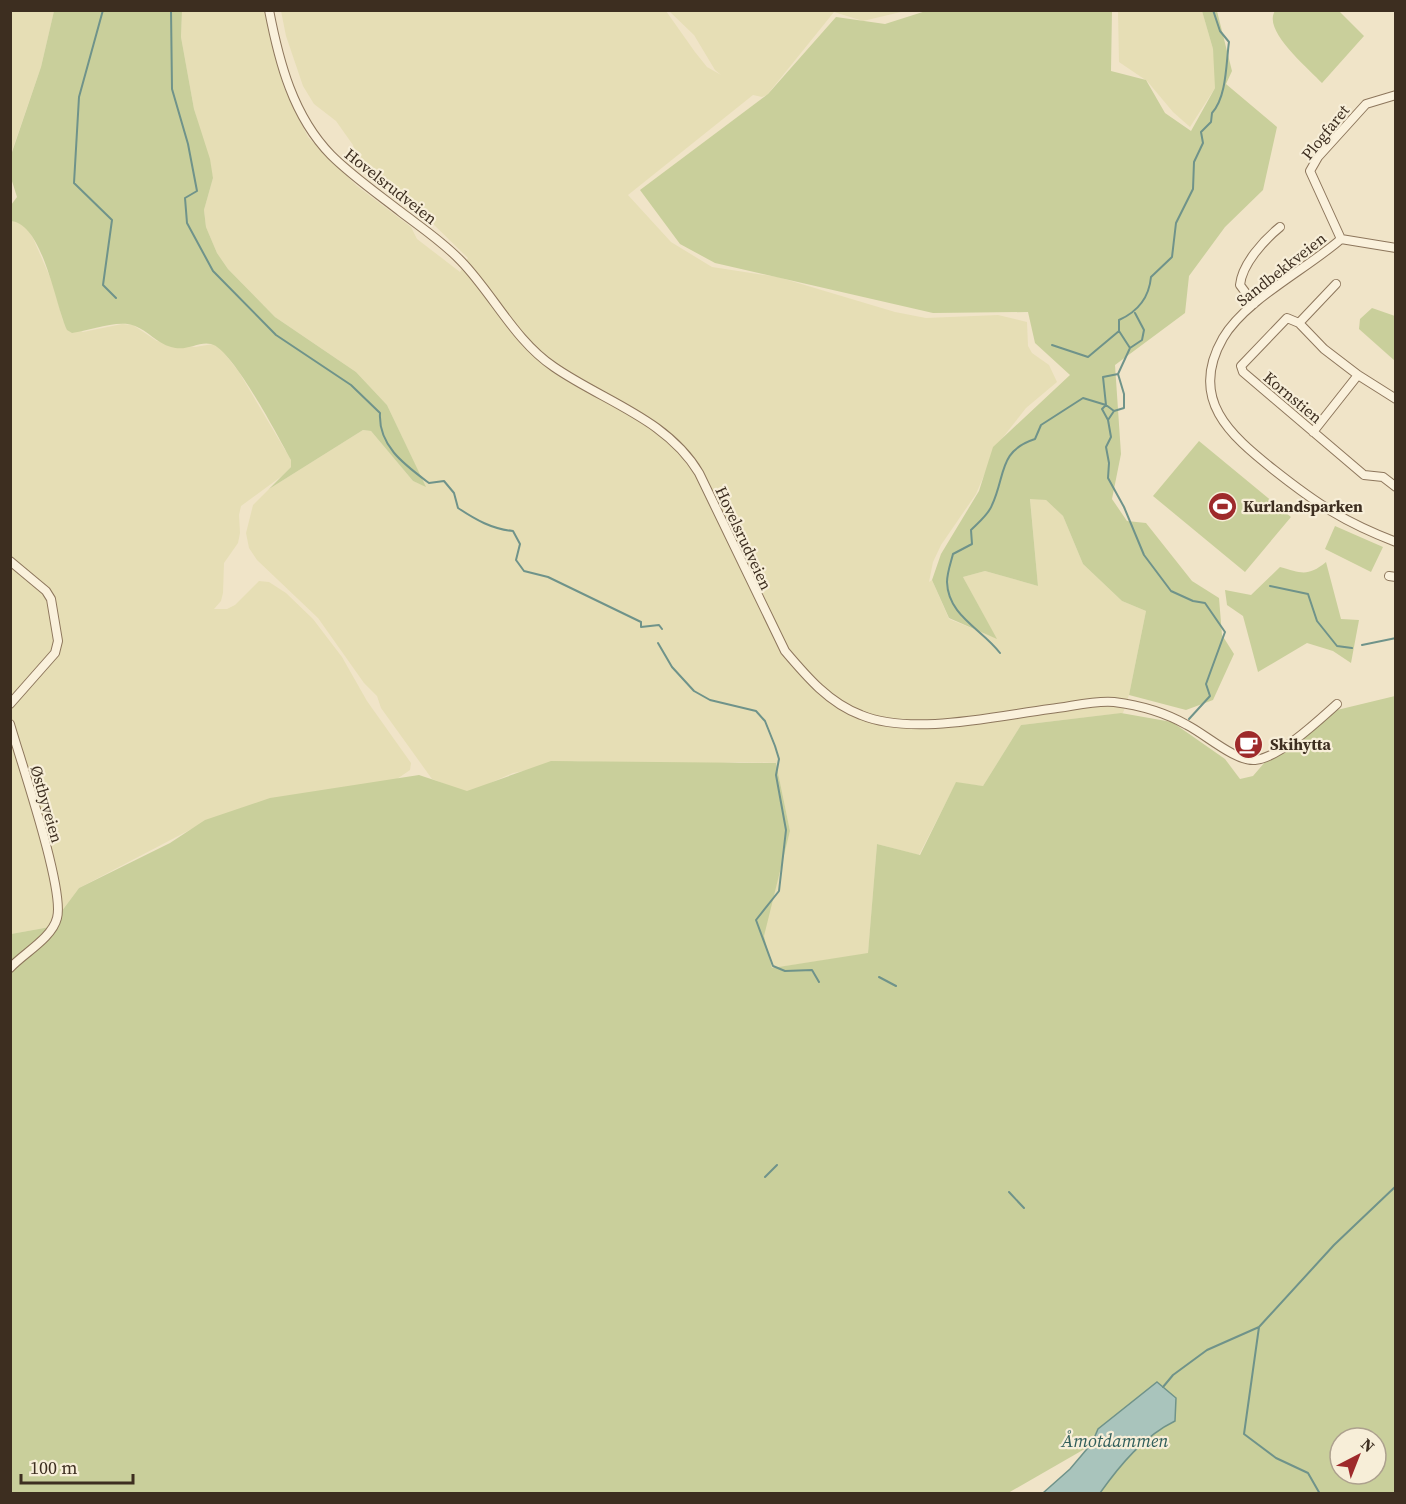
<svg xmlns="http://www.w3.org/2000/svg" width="1406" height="1504" viewBox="0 0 1406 1504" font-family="'Source Serif 4',serif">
  <rect width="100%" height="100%" fill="#f0e4c8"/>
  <path fill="#e6deb5" d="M11,11H54L41,67L11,154Z
    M182,11H264L284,88L308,137L357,186L411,227L417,239L460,272L468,258L431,222L358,164L353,145L336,121L314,104L303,86L286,36L281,11H666L695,52L707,67L721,75L715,70L694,35L669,11H905L863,21L834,12L767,95L762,97L753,95L628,195L671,242L712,267L778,277L895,312L926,318L998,315L1027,322L1028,346L1032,353L1049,365L1057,382L1026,408L997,445L976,494L941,545L933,562L929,582L932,580L949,619L996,638L963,577L985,571L1038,586L1030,498L1046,500L1063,516L1083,564L1122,601L1146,611L1129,695L1123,713L1021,725L983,786L956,783L919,855L877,844L868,954L772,968L763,936L790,831L776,763L739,762L671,766L577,761L513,773L468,793L432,779L381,708L377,696L364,683L318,618L257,560L249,548L246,533L253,505L269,489L363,430L371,431L413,481L425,486L387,405L356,372L275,317L228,269L217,253L206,227L204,210L213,178L194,109L181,37Z
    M1118,11H1202L1213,49L1216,71L1215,88L1190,127L1173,112L1147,81L1119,62Z
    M11,221H18L25,226L33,238L53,284L63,321L83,332L122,324L133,325L157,341L195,347L213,344L221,349L239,372L291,460V467L282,476L241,506L239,515L240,533L238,543L224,563L223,593L221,601L214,609H227L235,605L259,581L269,582L286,593L313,619L342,657L367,701L411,763L410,770L397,779L201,824L79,888L50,927L11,934Z"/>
  <path fill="#c9cf9b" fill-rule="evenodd" d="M929,10L1112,11L1111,71L1146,80L1165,113L1191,131L1215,88L1213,49L1202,11H1217L1232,71L1226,84L1277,127L1263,190L1225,227L1189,276L1185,313L1115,365L1121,454L1112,499L1127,521L1146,523L1192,581L1219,598L1222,635L1234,654L1213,700L1186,710L1129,695L1146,611L1122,601L1083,564L1063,516L1046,500L1030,499L1038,586L985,571L963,577L997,639L949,618L932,580L941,554L979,491L993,447L1070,375L1035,343L1028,312L933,313L715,263L680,244L640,190L768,94L836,17L885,24Z
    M54,11H182L181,37L194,109L210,159L213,178L204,210L206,227L217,253L228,269L275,317L356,372L387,405L426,487L413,481L371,431L363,430L269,489L291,467V460C279,438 232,348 211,344C198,341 187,352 171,347C157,343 148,331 135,326C118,319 90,331 72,333L67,330C55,305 43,222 10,221L11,205L17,197L11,178V155L41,67Z
    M1275,11H1339L1364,36L1322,83C1308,68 1262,30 1275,11Z
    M1332,125L1338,131L1319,151L1314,144L1321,131Z
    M1372,308L1395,316V361L1359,329L1360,319Z
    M1199,441L1291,517L1245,572L1153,496Z
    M1335,526L1383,547L1371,572L1325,549Z
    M1326,562L1341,619L1359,620L1351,663L1333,651L1307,643L1258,672L1243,616L1227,605L1225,590L1251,595L1280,567C1301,573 1308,577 1326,562Z
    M1395,696V1493H1100C1120,1465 1144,1437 1175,1421V1397L1008,1493L11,1494V934L50,927L79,888L170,843L205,820L270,798L419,775L467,791L551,761L776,763L790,831L764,936L772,968L868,953L877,844L920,855L956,782L983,786L1021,725L1121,713L1172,722L1225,759L1240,779L1253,776L1265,762L1337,710ZM1340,1438H1376V1474H1340Z"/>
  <path fill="#a9c4bc" stroke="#6f938a" stroke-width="1.5" d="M1157,1382L1176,1398L1175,1421C1144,1436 1120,1465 1100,1493H1043L1070,1469L1092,1443L1098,1429Z"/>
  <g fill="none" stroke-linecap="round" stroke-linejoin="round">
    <path stroke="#6f938a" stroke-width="2" d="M103,10L79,97L74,183L112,220L103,285L116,298
      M171,10L172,89L188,144L197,191L185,198L187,223L213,271L276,335L351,385L380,413C378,446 405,465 429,483L444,481L454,493L458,508C476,520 492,529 513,531L520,544L516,560L524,571L548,577L641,622V627L659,625L662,629
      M1052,345L1088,357L1119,331
      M1130,348L1142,340L1144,330L1135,313
      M1108,420L1114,411L1124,408V394L1118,374
      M1270,586L1308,594L1317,621L1337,646L1352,648
      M658,643L672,667L694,691L710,700L756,711L765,721L775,746L779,759L776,775L786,830L779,891L756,920L773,966L785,971L812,970L819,982
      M1362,645L1396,638
      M1000,653C982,629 948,616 947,582C947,573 951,562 953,554L972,544L971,530C978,523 989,514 992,505C1006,475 998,451 1035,439L1041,425L1083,398L1106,405L1114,411
      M1189,719L1210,696L1206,684L1225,632L1205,603L1193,601L1171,591L1144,555L1124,507L1108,478L1109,463L1106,447L1111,437L1108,420L1102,409L1106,405L1103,377L1118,374L1130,348L1119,331V320C1137,312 1149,298 1151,277L1172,257L1176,223L1193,189L1194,162L1203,143L1201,132L1211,122L1212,113C1227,97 1226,62 1229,42L1220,31L1213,10
      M879,977L896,986
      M765,1177L777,1165
      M1009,1192L1024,1208
      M1259,1327L1244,1434L1276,1458L1308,1473L1320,1494
      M1163,1387L1173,1375L1207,1350L1259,1327L1334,1245L1396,1186"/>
    <defs>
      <path id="street" d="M269,10C279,62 293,116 331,155C352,176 378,194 401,212C422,228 443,242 461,261C493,294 515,341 554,367C603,401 667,419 699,473L785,651C807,677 829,703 861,715C912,736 996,716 1050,709C1070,707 1094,700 1114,702C1138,705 1166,713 1187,725C1205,734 1236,762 1255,760C1279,758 1319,720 1337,704
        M1341,239C1307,269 1245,300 1223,338C1188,399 1230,435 1274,470C1317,504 1344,522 1396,542
        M1341,239L1310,171L1318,157L1366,104L1396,95
        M1341,239L1396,248
        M1336,284L1299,323L1324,349L1358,375L1396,399
        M1254,304L1240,285C1242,264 1264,240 1280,227
        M1299,323L1287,318L1241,366L1243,372L1364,475L1383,477L1396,487
        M1313,432L1358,375
        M10,561L46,591L51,599L58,641L55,653L10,704
        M1389,576L1396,577
        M10,724C20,759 65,890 57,918C52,938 24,953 10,968"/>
    </defs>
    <use href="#street" stroke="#8d765c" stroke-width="10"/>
    <use href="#street" stroke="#faf1dc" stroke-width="8"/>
  </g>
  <defs>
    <symbol id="stadium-disc" viewBox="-11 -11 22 22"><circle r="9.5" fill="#9e2a2b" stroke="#f7eed8"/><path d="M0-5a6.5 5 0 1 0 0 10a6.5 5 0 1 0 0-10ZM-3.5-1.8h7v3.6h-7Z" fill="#fff"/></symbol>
    <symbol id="cafe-disc" viewBox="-11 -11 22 22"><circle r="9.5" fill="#9e2a2b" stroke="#f7eed8"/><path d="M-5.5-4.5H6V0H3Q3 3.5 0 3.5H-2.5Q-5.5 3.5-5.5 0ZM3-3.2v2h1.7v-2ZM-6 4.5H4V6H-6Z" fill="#fff"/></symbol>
  </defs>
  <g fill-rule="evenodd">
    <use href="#stadium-disc" x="1206" y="490" width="33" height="33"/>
    <use href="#cafe-disc" x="1232" y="728" width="33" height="33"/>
  </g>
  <g text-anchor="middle" stroke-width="4.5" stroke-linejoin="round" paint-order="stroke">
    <g font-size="16" fill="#3d2e20" stroke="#f7eed8">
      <text transform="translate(1325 132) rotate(-51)" y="6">Plogfaret</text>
      <text transform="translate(391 186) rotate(38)" y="6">Hovelsrudveien</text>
      <text transform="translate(1281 269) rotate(-38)" y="6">Sandbekkveien</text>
      <text transform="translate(1293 397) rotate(40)" y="6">Kornstien</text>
      <text transform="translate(744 538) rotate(65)" y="6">Hovelsrudveien</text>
      <text transform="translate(47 804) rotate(74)" y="6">Østbyveien</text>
    </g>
    <g font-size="16" font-weight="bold" fill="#3d2e20" stroke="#f7eed8" text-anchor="start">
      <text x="1243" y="512">Kurlandsparken</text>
      <text x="1270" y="750">Skihytta</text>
    </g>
    <g font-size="18" font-style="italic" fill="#2f5d5a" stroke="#f7eed8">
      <text x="1115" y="1447">Åmotdammen</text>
    </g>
  </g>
  <rect width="1406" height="1504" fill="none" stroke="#3d2e20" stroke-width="24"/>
  <g transform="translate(1358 1456) rotate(42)"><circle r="28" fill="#f7eed8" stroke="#ada18e" stroke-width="1.5"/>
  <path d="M0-4.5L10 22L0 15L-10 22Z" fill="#9e2a2b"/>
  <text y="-9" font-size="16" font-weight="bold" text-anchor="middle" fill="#3d2e20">N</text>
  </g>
  <path d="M21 1474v9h112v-9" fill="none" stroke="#3d2e20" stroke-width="3"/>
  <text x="30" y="1474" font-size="18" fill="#3d2e20" stroke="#f7eed8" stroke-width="4.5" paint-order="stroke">100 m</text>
</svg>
